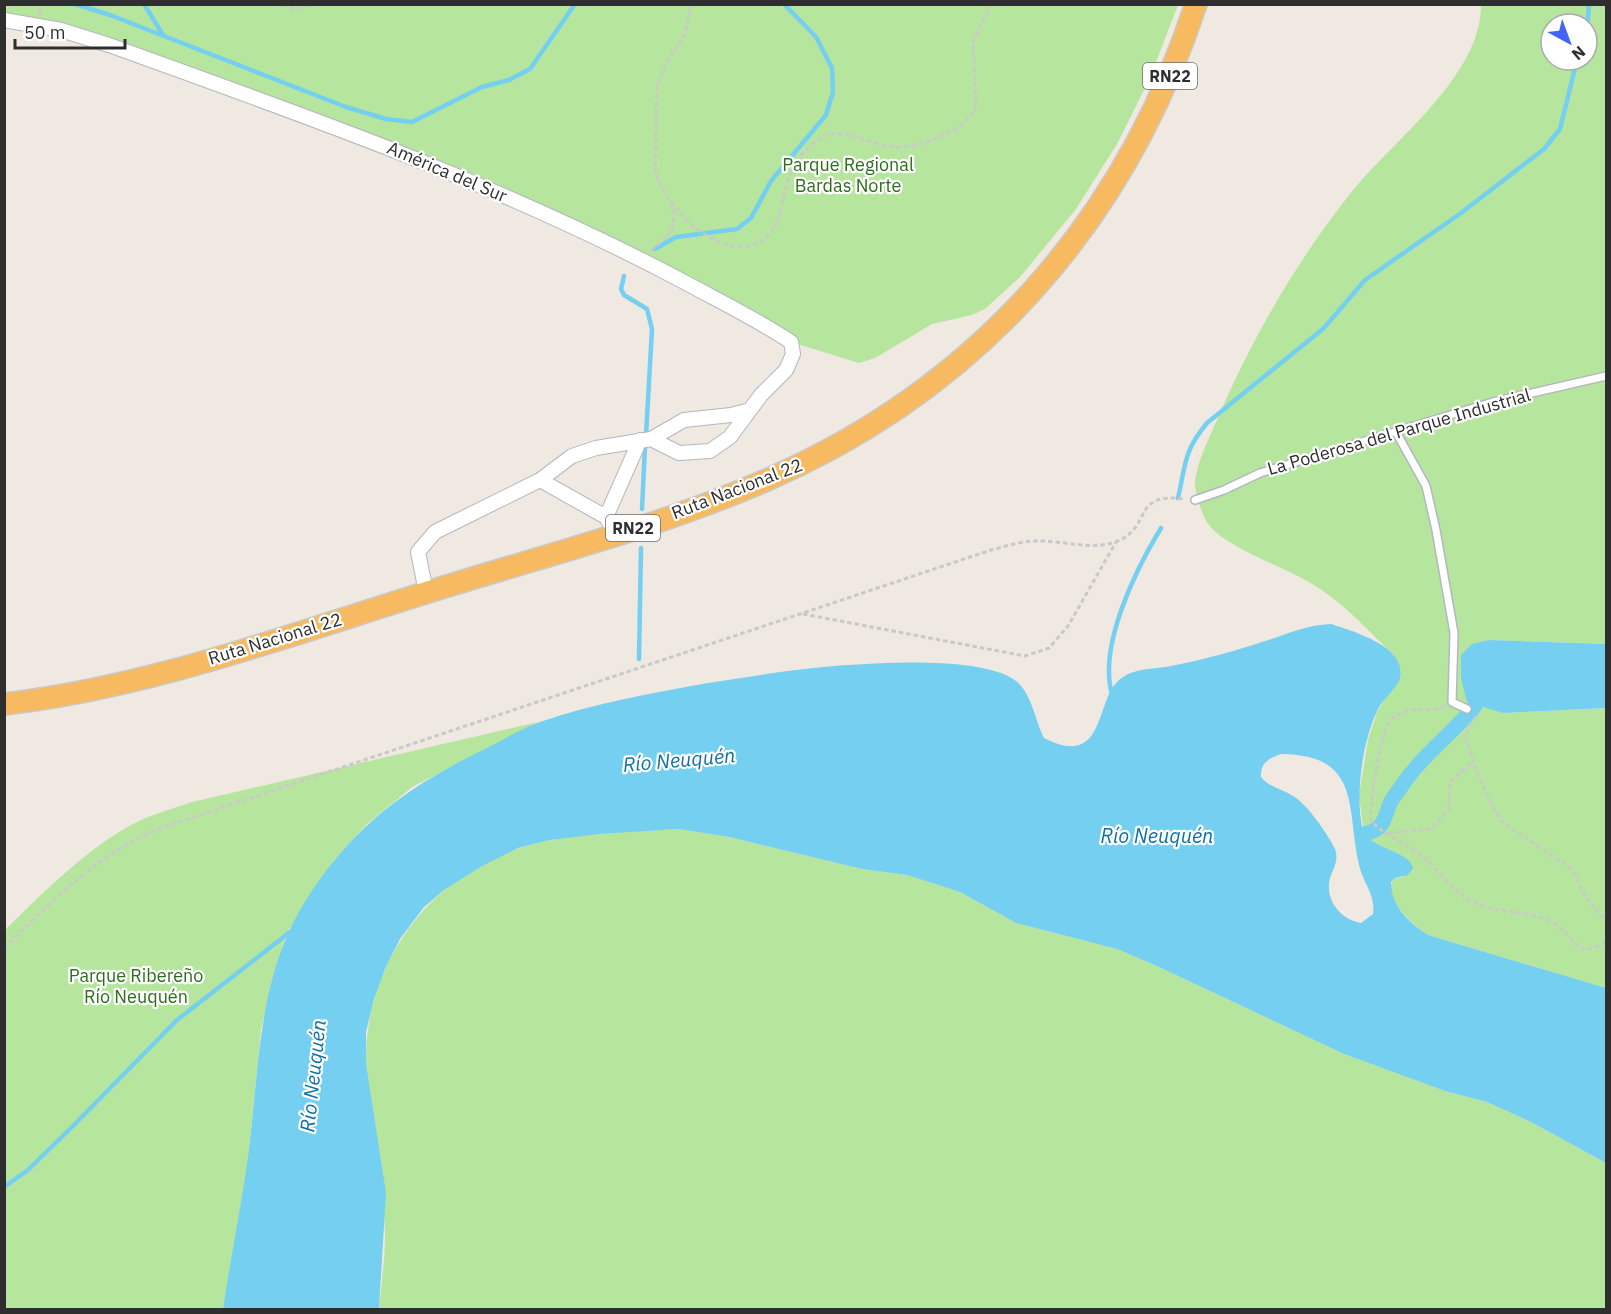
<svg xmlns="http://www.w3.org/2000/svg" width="1611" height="1314" viewBox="0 0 1611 1314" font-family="'IBM Plex Sans',sans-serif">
  <rect width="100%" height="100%" fill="#efe9e1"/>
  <path fill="#b6e59e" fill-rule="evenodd" d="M5,4L1178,5L1149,80L1117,144L1076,209L1020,277L985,309L972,315L932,324L875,358L859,363L791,342L553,216L109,45L5,20Z
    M1481,5H1606V644L1489,640L1472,644L1461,656V679L1503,713L1606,708V988L1428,935C1415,926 1378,896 1395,878L1404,877L1364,834L1359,795L1368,740L1377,712L1386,697L1394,656C1367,629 1342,601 1309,582C1283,566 1219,546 1205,519C1201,511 1194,489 1195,480C1198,460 1209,438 1217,420C1251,340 1296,262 1350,194C1393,140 1481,77 1481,5ZM1551,24H1587V60H1551Z
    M538,722L412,787L366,825L334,860L287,933L273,976L261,1030L247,1169L223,1309L5,1310V930C42,894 79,856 124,829C145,816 169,810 192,802Z
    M678,829L729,837L862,869L907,875L960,892L1016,923L1117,949L1159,967L1344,1054L1445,1091L1487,1102L1531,1122L1606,1163V1309L379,1310C381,1286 385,1261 385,1237C385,1195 377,1148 372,1106C370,1091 366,1076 366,1061C365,966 429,876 520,848C570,832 626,832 678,829Z"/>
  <path fill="#75cff0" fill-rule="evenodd" d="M1331,624C1352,631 1411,647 1399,681C1394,691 1382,700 1377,711C1362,743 1354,800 1364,834C1377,850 1410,852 1413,868L1408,875L1395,878L1391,882C1391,907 1409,922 1428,935L1606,988V1163L1531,1122L1487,1102L1445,1091L1344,1054L1159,967L1117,949L1016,923L960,892L907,875L862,869L729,837L678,829L599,834L550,840L518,848L482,866L444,890L424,907L400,939L385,969L374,999L366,1032V1064L386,1193L379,1309H223C230,1263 239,1217 246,1171C260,1079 254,982 306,900C354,824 410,785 489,747C506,738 523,728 540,722C595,703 652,693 708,683C761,675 812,666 866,664C903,662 987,659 1016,681C1032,694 1035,720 1044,738C1109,771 1093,695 1123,677C1136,668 1156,669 1171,666C1203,660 1235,651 1265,641C1288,634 1306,625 1331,624ZM1281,754C1362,755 1346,807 1359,865C1363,883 1376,895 1373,914L1361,923C1342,920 1327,903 1329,883C1331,870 1341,861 1334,847C1326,832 1307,804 1293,796C1282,789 1269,787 1261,777C1260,763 1269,758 1281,754Z
    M1489,640L1606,644V708L1503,713L1467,702L1461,679V655L1472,644Z"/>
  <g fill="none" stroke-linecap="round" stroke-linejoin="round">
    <path stroke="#75cff0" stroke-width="4.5" d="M75,4L110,15L346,107L386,119L412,122L482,87L509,80L530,69L575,4
      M144,4L163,35
      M1587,31L1589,4
      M655,249L676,237L737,229L751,218L771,181L826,115L833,92L832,68L816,37L784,4
      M624,276L621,289L624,295L647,309L652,329L646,435
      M1178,498C1186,464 1183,452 1207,423L1324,328L1365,280L1461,213L1544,149L1560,129L1577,60
      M642,509L645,446
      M639,659L641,548
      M1112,694C1098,646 1136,569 1161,528
      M4,1187L28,1170L73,1126L177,1020L290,932"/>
    <path stroke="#75cff0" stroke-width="15" d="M1364,834C1382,830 1383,823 1389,806C1391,799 1397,793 1401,787C1421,756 1452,734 1475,706"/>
    <defs>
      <path id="service" d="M1396,432L1426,486L1436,530L1454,633L1452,702L1467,709
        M1195,500L1224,490L1260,473L1493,402L1606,376"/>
      <path id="minor" d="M4,20L61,30L109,45C306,116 503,185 688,284C723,303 758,320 791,342L793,354L786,370L761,395L730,437L710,451L679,453L651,439L596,448L572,456L540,480L435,532L418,552L426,592
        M651,439L684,420L731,415L750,410
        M540,480L606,517L616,534
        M606,517L640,440"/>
      <path id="trunk" d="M4,704C149,687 290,635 428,592C542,556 660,527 769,479C979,387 1125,221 1196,4"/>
    </defs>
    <use href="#service" stroke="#b4b7c1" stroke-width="10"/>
    <use href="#minor" stroke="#b4b7c1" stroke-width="16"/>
    <use href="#trunk" stroke="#c9c9c9" stroke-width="24"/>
    <path stroke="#c9c9c9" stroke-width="3" stroke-dasharray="4.5 3" stroke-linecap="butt" d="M275,4L297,9L311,4
      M691,4L686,32L663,69L657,87L655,168C662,207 726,271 766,237C787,220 778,179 805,151C811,145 818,138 827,135C849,129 871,145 894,147C918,149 972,130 976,103L973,42L991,4
      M40,15V4
      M651,250C671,234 678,229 671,203
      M803,614L1025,656L1049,648L1068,626L1116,542
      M1445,706C1428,714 1422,706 1409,711C1404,712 1395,716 1392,719C1379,730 1372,800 1370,819C1383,836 1406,843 1422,856C1442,872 1453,894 1478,904C1502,914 1532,910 1554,923C1576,937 1575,961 1606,942
      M1476,717L1468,728L1466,739L1478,775L1494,809L1502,822L1572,869L1586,898L1606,921
      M1389,833L1432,829L1449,809L1450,782L1474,760
      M4,948C52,901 96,855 158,829L991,550C1007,546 1024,540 1040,541C1066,541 1094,551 1118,541C1153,526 1131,492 1184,499"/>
    <use href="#service" stroke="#fff" stroke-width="7"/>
    <use href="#minor" stroke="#fff" stroke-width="14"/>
    <use href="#trunk" stroke="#f8ba60" stroke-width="21"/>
  </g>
  <g text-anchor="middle" stroke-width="4.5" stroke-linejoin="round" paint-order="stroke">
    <g fill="#fff" stroke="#6d6d6d" stroke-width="1.5">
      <rect x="1143" y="63" width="54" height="26" rx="4.5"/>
      <rect x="606" y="515" width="54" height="26" rx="4.5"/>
    </g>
    <g font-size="16" font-weight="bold" fill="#2e2e2e">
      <text x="1170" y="82">RN22</text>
      <text x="633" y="534">RN22</text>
    </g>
    <g font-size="18" fill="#2c6e1b" stroke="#fff">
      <text x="848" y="171">Parque Regional<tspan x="848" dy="21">Bardas Norte</tspan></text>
      <text x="136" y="982">Parque Ribereño<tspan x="136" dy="21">Río Neuquén</tspan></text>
    </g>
    <g font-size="18" fill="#2e2e2e" stroke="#fff">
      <text transform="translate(447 172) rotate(23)" y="6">América del Sur</text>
      <text transform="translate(1399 432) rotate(-16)" y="6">La Poderosa del Parque Industrial</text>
      <text transform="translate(737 489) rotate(-21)" y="6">Ruta Nacional 22</text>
      <text transform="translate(275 639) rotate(-17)" y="6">Ruta Nacional 22</text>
    </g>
    <g font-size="20" font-style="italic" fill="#0d6fa3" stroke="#fff">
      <text transform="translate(679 760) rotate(-5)" y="7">Río Neuquén</text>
      <text x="1157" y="843">Río Neuquén</text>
      <text transform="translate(313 1076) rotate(-84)" y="7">Río Neuquén</text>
    </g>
  </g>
  <rect width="1611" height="1314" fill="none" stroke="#2e2e2e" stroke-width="12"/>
  <g transform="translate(1569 42) rotate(139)"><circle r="28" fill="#ffffff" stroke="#ababab" stroke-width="1.5"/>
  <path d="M0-4.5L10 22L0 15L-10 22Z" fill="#4264fb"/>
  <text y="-9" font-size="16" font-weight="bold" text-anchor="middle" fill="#2e2e2e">N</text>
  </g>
  <path d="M15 39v9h110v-9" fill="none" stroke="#2e2e2e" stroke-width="3"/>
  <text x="24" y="39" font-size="18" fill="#2e2e2e" stroke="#ffffff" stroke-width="4.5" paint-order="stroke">50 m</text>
</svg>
